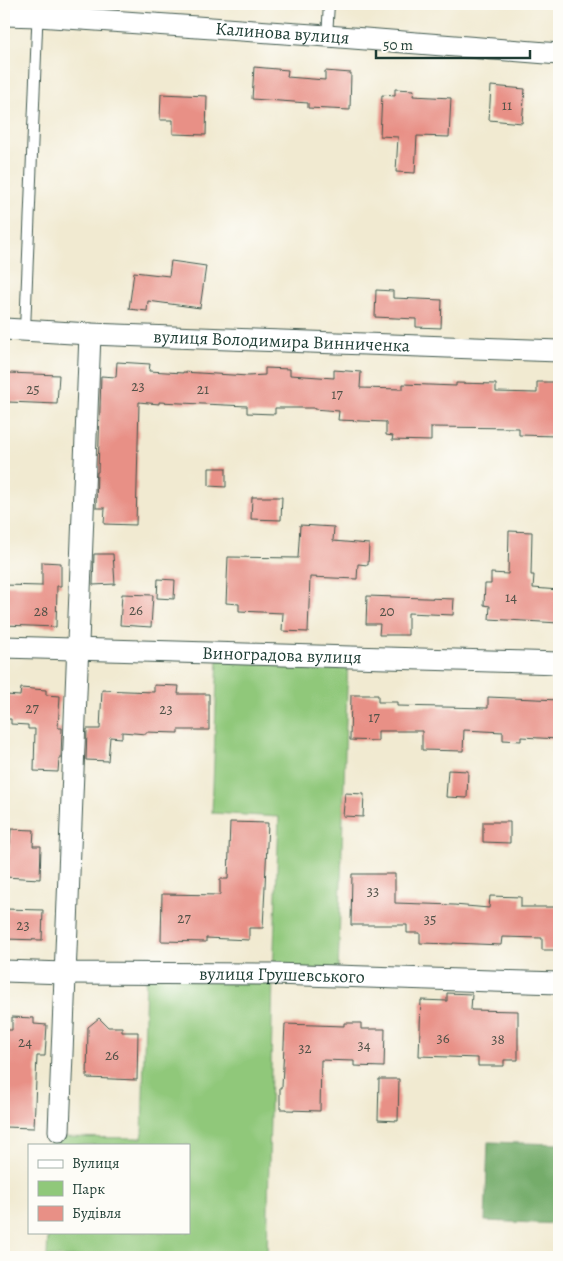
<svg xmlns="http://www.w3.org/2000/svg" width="563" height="1261" viewBox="0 0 563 1261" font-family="Alegreya,serif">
  <rect width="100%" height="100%" fill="#fdfcf7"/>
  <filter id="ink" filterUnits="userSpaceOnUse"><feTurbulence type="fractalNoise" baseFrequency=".02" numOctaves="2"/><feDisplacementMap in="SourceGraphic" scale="10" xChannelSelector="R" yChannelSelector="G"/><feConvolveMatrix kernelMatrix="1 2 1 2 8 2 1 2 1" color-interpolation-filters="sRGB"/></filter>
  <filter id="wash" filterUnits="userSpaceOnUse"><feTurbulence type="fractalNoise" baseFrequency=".0096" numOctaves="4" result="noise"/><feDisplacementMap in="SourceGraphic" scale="20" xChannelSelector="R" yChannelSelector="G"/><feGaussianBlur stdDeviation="1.12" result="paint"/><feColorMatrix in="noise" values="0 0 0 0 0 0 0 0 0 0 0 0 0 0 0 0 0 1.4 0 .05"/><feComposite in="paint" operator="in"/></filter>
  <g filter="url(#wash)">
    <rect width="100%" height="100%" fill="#f1ead1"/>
    <path fill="#90c87a" stroke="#588257" d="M218,653L348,657L338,976L273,975L267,1257H47L48,1232H189V1145H50V1137L142,1138L146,973L273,974L279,817L212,813Z"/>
    <path fill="#74ac6a" stroke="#4a744f" d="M488,1142L559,1144V1224L485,1221Z"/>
    <g id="blocks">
      <path fill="#e89086" d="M254,67L288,70L287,77L325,80V71L351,73L350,110L308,108V103L252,99Z
        M491,86L525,89L522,123L489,120Z
        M395,89L414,90L413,96L451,98L449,137L417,136L415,173L396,172L398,137L380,136L382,95L395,96Z
        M161,94L207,96L206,135L173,134V120H160Z
        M171,261L206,266L200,308L148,301L147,311L129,309L134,272L169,276Z
        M376,290L393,291V298L442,300L441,328L416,327V319L375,317Z
        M117,362L150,364L149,371L183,373V372L248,376L265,375V368L290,369V375L334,378V370L361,372L360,388L403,389V384L456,386V383L496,384V392L537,393V382H559V427H557V436L519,435V428L431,427V441L392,440L393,436L386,435V422L338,420L339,411L314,409V408H275V414L247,413V406L159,402V404L139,402L136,525L104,524L105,508H96L97,472H98L101,376L116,377Z
        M9,373L59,375L57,404L8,402Z
        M209,468H226V487L209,486Z
        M252,497H282L281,520L251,519Z
        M300,525L334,527L333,541L369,544L368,565L358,564L357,579L310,577L308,632L282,631L283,613L239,611V604L226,603L228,557L298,558Z
        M509,531L532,532L531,575H534L533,588L559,590V623L489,619L490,606L484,605L485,584H491V573L508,574Z
        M94,554H113L115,584L93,585Z
        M42,562L61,563V586H57L56,627L4,625V585L42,586Z
        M158,579L175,580L174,599L157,598Z
        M122,594L153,595L151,627L120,625Z
        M367,596L454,599L453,615L408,613V635H379L380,624H366Z
        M154,685L179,686L178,694H209V730H178V733L146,732V734L122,732V738L110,737L108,761L86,760L87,729H100L102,690L154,692Z
        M21,688L46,690V695L60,696L58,728H62L61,759H59L58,772L34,771L35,729H28V725L11,724V719H5L6,695L20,696Z
        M351,695H378V702H397V706L488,708V697L559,700V739L521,737V741L503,740V732L464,730L463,751L422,750V731H378V741L350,740Z
        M448,770L468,771L467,798L446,797Z
        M345,793L364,794L363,817L343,816Z
        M230,822L268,823L263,928H249V940L206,938V942L161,941L162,894L220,895V879H228Z
        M483,822H510V843L483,842Z
        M11,829L34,830L33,846H41L40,879L4,877V854L9,855Z
        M352,874H395V903L454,905L489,908L490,896L521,897V907H559V950H542V938L502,937L501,945L453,943V944L420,943V933H407V925H351Z
        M4,909L43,910L42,940L4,939Z
        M447,993L472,994L471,1010L518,1011V1060H504V1066H478V1058L419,1056L421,1000L447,1001Z
        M12,1017L34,1018V1024L47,1025L45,1056H37L34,1128L4,1127V1030H12Z
        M99,1018L108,1027H122V1032H138L137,1080L87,1078L88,1027Z
        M344,1023H361V1029H385L384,1067L354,1066V1061L321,1060L320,1111L287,1110V1109H280V1087H282L285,1024L344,1026Z
        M379,1079H399L398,1121L378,1120Z"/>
    </g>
  </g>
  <g filter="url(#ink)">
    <use href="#blocks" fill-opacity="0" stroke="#3e574c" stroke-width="1"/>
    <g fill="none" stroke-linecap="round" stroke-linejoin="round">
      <defs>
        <path id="service" d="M327,36L329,4
          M25,330L38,4"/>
        <g id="minor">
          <path id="s1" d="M4,15L38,16L327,36L559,54"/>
          <path id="s2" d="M4,329L90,334L559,351"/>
          <path id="s3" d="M4,647L559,663"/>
          <path id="s4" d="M4,971L65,973L273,974L559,983"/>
          <path d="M59,1131L90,334"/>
        </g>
      </defs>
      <use href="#service" stroke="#3e574c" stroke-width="12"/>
      <use href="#minor" stroke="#3e574c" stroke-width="23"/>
      <use href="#service" stroke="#fff" stroke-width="10"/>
      <use href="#minor" stroke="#fff" stroke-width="21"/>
    </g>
  </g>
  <g text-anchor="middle" stroke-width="4" stroke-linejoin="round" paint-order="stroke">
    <g font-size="15" fill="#515248">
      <text x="507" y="110">11</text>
      <text x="138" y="391">23</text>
      <text x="33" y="394">25</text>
      <text x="203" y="394">21</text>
      <text x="337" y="399">17</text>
      <text x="511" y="602">14</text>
      <text x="136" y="615">26</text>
      <text x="41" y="616">28</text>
      <text x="387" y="616">20</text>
      <text x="32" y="713">27</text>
      <text x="166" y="714">23</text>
      <text x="374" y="722">17</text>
      <text x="373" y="896">33</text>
      <text x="184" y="923">27</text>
      <text x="430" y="924">35</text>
      <text x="23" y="930">23</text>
      <text x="443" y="1043">36</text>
      <text x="498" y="1044">38</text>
      <text x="25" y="1047">24</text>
      <text x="364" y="1050">34</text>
      <text x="305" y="1053">32</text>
      <text x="112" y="1060">26</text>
    </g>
    <g font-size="18" fill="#1f3d34" stroke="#fdfcf7">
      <text dy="6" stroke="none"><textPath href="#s1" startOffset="279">Калинова вулиця</textPath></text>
      <text dy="6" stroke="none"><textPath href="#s2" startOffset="278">вулиця Володимира Винниченка</textPath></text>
      <text dy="6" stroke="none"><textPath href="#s3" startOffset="278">Виноградова вулиця</textPath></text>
      <text dy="6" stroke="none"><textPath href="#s4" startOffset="278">вулиця Грушевського</textPath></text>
    </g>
  </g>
  <rect width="563" height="1261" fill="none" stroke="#fdfcf7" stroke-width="20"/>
  <rect x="28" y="1144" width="162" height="90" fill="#fdfcf7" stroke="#a4b0a9"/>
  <rect x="38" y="1160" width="25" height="8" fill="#ffffff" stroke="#a4b0a9"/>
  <text x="72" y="1168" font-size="15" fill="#1f3d34">Вулиця</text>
  <rect x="38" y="1181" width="25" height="15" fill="#90c87a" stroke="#a4b0a9"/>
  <text x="72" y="1194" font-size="15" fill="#1f3d34">Парк</text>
  <rect x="38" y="1206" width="25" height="15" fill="#e89086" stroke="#a4b0a9"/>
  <text x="72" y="1218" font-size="15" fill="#1f3d34">Будівля</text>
  <path d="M376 50v8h154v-8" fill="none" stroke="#1f3d34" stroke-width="2.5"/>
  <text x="383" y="50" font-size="15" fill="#1f3d34" stroke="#fdfcf7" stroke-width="4" paint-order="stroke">50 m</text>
</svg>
